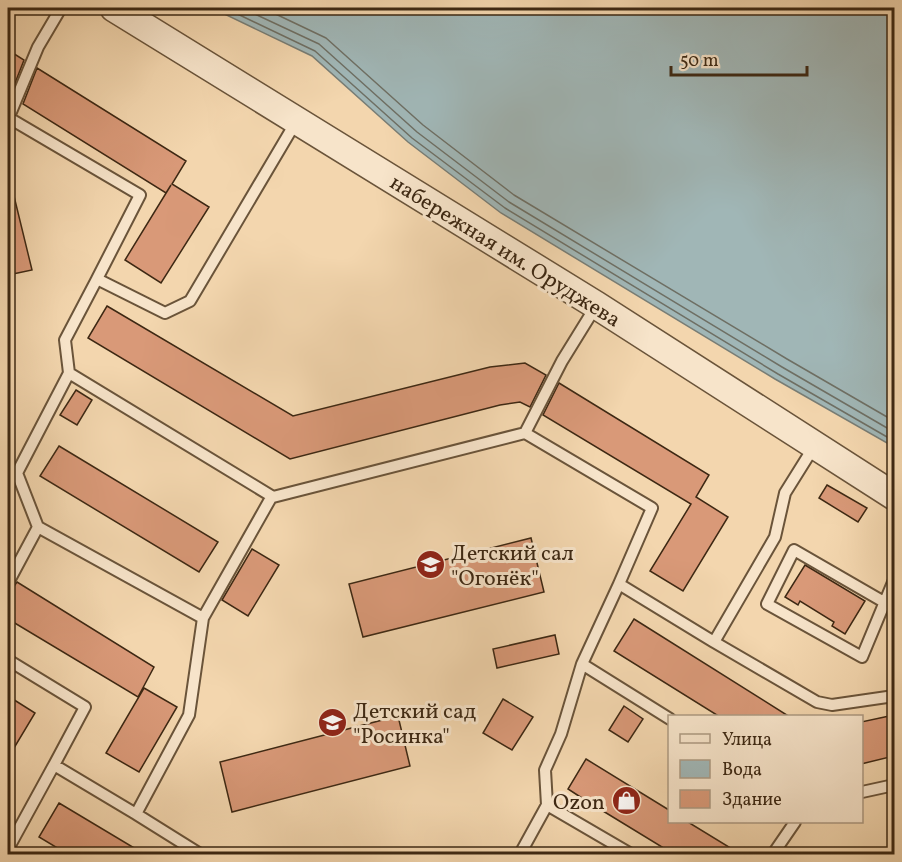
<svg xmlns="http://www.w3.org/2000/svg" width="902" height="862" viewBox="0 0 902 862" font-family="Vollkorn,serif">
  <rect width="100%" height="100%" fill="#f3d6ae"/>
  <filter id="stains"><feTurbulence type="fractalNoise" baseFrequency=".00333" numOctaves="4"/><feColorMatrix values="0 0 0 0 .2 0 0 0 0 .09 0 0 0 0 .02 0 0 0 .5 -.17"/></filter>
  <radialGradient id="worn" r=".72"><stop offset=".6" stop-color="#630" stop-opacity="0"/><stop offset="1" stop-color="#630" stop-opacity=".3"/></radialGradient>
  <path fill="#a0b6b6" stroke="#787d75" stroke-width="1.5" d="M216,8H894V447L775,379L501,213L408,142L312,56L218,11Z"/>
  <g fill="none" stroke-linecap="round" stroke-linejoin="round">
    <path stroke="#6e6f64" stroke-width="1.5" d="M225,8L315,51L412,138L505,208L778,374L894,441
      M242,8L319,44L417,132L509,202L782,367L894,432
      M263,8L326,38L423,125L514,195L787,359L894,421"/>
  </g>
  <path fill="#d99978" stroke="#3d2813" stroke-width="1.5" d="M8,50L24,60L10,96L8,95Z
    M37,68L186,161L172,184L209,207L161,283L125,260L171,185L166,193L23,104Z
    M13,192L32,270L8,275V193Z
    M107,306L293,416L490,367L525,363L546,375L530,407L520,402L500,405L290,459L88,338Z
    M559,383L709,475L696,497L728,517L683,591L650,571L691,504L543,415Z
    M76,390L92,400L77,425L60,415Z
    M59,446L218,542L199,572L40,476Z
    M827,485L867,508L858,522L819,498Z
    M531,538L544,592L363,637L349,584Z
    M252,549L279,565L248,616L222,600Z
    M805,565L865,601L845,634L832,626L834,622L800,601L798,605L785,597Z
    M17,582L154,667L138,697L8,619V590L12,589Z
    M634,619L790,717H720L614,651Z
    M555,635L559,654L497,668L493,649Z
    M144,688L177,707L139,772L106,753Z
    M8,696L35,713L8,758Z
    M503,699L533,717L512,750L483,733Z
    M624,706L643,719L628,742L609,730Z
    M894,715V756L861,764V722Z
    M398,716L410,766L232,812L220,762Z
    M586,759L669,810V822H688L742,855H675L585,800L568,789Z
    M59,803L146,855H69L39,837Z"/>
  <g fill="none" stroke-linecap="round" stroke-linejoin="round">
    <defs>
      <path id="service" d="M9,118L140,195L97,279L165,313L190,301L297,120
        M8,119L38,47L61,8
        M69,373L273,497L525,433L652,508L619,584
        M525,433L562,361L596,306
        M38,527L203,618
        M8,583L38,527L17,473L69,373L65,340L97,279
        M884,602L794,550L767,604L862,657L894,580
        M714,642L817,702L832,705L894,696
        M8,660L85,707L54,765
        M582,664L561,734L545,770L547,805L631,854
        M670,719L582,664L619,584L714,642L775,537L785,493L815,445
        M862,792L894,785
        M136,814L200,854
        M8,849L54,765L136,814L189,715L203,618L272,496
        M520,854L547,805
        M773,854L795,822"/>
      <path id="tertiary" d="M114,8L596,305L894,496"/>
    </defs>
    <use href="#service" stroke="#6a543a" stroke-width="14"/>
    <use href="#tertiary" stroke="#6a543a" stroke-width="30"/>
    <use href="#service" stroke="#f7e4ca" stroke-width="10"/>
    <use href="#tertiary" stroke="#f7e4ca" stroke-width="27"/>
  </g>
  <defs>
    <symbol id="school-disc" viewBox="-11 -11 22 22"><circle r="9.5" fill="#8f2418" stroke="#f7e4ca"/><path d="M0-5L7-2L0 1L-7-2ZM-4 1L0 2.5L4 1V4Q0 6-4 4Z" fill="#fff"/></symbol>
    <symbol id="shop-disc" viewBox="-11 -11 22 22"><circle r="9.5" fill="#8f2418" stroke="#f7e4ca"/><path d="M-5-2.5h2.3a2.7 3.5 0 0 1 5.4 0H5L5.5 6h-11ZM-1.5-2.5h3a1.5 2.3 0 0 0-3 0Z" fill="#fff"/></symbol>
  </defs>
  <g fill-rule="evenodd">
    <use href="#school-disc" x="414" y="548" width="33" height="33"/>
    <use href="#school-disc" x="316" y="706" width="33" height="33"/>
    <use href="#shop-disc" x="610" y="784" width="33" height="33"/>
  </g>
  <g text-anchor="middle" stroke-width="6" stroke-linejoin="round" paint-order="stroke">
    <g font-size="22" fill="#3d2813" stroke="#f7e4ca">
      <text transform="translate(506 250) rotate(32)" y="8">набережная им. Оруджева</text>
    </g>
    <g font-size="22" fill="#3d2813" stroke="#f7e4ca" text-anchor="start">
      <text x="451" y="560">Детский сал<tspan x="451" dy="25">"Огонёк"</tspan></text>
      <text x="353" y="718">Детский сад<tspan x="353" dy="25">"Росинка"</tspan></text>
      <text x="605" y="809" text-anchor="end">Ozon</text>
    </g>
  </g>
  <rect width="902" height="862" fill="none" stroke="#f3d6ae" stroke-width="30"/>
  <rect x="9" y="9" width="884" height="844" fill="none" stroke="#3d2813" stroke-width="3"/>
  <rect x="15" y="15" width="872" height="832" fill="none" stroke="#3d2813" stroke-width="1.5"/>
  <rect x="668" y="715" width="195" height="108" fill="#f7e4ca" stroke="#ad9981" stroke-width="1.5"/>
  <rect x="680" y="734" width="30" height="9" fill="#f7e4ca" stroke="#ad9981" stroke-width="1.5"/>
  <text x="722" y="745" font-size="18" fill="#3d2813">Улица</text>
  <rect x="680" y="760" width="30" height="18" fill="#a0b6b6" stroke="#ad9981" stroke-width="1.5"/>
  <text x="722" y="775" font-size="18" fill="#3d2813">Вода</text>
  <rect x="680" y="790" width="30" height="18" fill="#d99978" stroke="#ad9981" stroke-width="1.5"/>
  <text x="722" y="805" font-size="18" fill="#3d2813">Здание</text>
  <path d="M671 66v9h136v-9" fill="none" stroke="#3d2813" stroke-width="3"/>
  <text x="680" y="66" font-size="18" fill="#3d2813" stroke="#f7e4ca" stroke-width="4.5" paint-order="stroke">50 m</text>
  <rect width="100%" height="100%" filter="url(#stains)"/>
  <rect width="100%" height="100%" fill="url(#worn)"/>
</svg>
